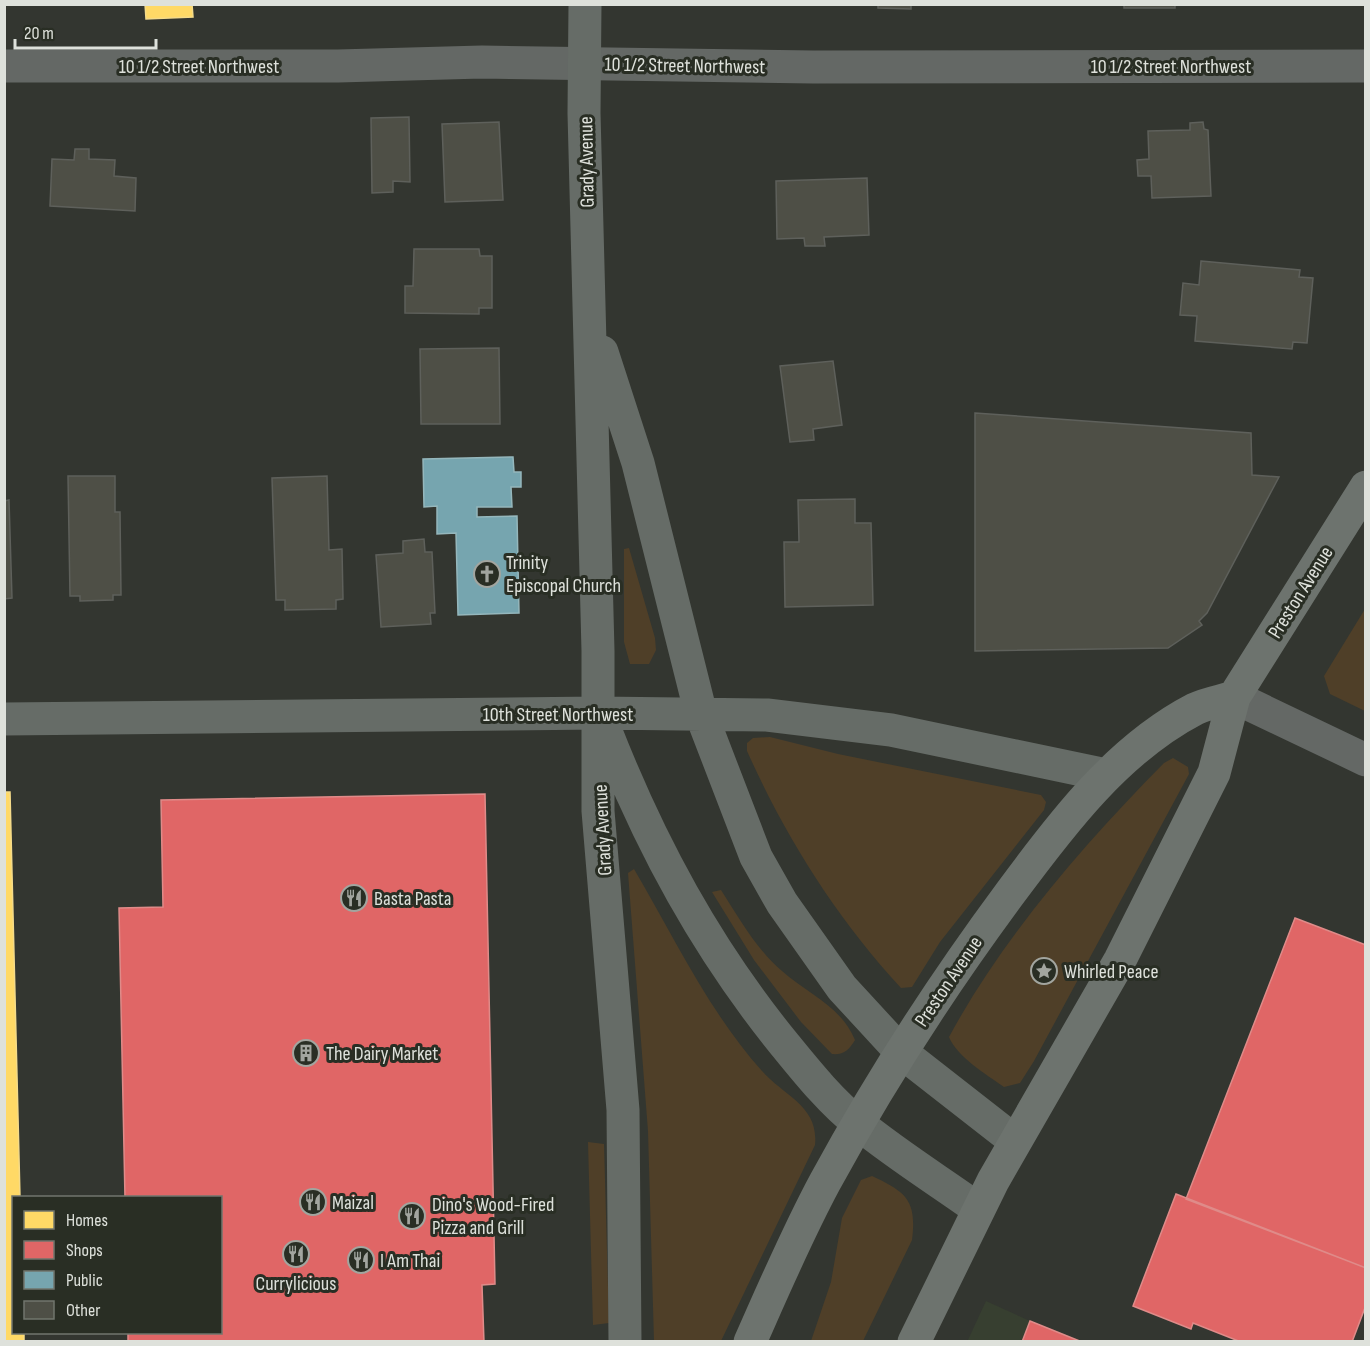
<svg xmlns="http://www.w3.org/2000/svg" width="1370" height="1346" viewBox="0 0 1370 1346" font-family="'Sofia Sans Condensed',sans-serif">
  <rect width="100%" height="100%" fill="#333630"/>
  <path fill="#373f30" d="M986,1301L1030,1321L1082,1341L967,1342Z"/>
  <path fill="#4f3f28" d="M629,548L655,638L656,650L649,664H630L624,642V549Z
    M1365,609V711L1330,694L1324,676Z
    M770,737L838,754L1041,795L1046,802L1044,810L940,942L912,987L901,988C836,917 786,838 747,751V743L753,738Z
    M1173,758L1188,767L1189,774L1034,1061L1020,1083L1004,1087C986,1074 958,1058 949,1037C1003,937 1085,843 1164,763Z
    M634,869C674,937 709,1012 762,1071C784,1096 819,1106 815,1145L721,1341H654L648,1131L628,873Z
    M721,890C739,918 756,949 782,971C808,994 841,1006 855,1040C849,1050 844,1055 832,1054L801,1022L754,960L712,892Z
    M588,1142L604,1144L609,1323L593,1325Z
    M872,1176C906,1192 917,1200 912,1240L863,1341H811L831,1282L842,1218L861,1180Z"/>
  <path fill="#ffd966" stroke="#f5db89" stroke-width="1.5" d="M145,4H192L193,17L146,19Z
    M4,792H10L20,1198H14V1332H24V1342H4Z"/>
  <path fill="#e06666" stroke="#df8b89" stroke-width="1.5" d="M485,794L495,1284L482,1285L484,1342H128V1332H220V1198H125L119,908L163,907L161,800Z
    M1295,918L1366,945V1268L1186,1199Z
    M1176,1194L1366,1268V1305L1352,1342H1241L1193,1323L1191,1329L1133,1306Z
    M1030,1321L1082,1342H1022Z"/>
  <path fill="#76a5af" stroke="#95b7bc" stroke-width="1.5" d="M513,457L514,472H521V487H511L512,507H477V517L517,516L519,613L458,615L456,533L437,534V506L424,507L423,459Z"/>
  <path fill="#4e4f46" stroke="#5e605b" stroke-width="1.5" d="M878,4H911V9L878,8Z
    M1124,4H1175V8H1124Z
    M409,117L410,182L393,181V192L372,193L371,118Z
    M499,122L503,200L445,202L442,124Z
    M1203,122L1204,129L1208,130L1211,196L1152,198L1151,176H1138L1137,160L1149,159L1148,131L1190,130V123Z
    M75,149H89V159L115,160L114,176L136,178L135,211L50,206L52,159L74,160Z
    M867,178L869,235L824,237L825,246H805L804,238L777,239L776,181Z
    M414,249H479L480,256H492V308H479V314L405,313V286H413Z
    M1201,261L1300,270L1299,277L1313,278L1307,343L1293,342L1292,349L1195,341L1197,316L1180,315L1183,283L1199,285Z
    M499,348L500,424H421L420,349Z
    M833,361L842,425L813,429L814,440L790,442L780,366Z
    M975,413L1251,433L1252,475L1279,477L1207,613L1199,621L1202,625L1168,648L975,651Z
    M68,476H115V512H120L121,595H113V600L80,601V596H70Z
    M327,476L329,550L342,549L343,599L336,600V609L285,610V600H276L272,478Z
    M855,499V523H871L873,605L785,607L784,542H799L798,500Z
    M9,500L12,598L4,599V501Z
    M424,539L425,552H432L435,613H430L431,624L381,627L376,555L403,553V541Z"/>
  <g fill="none" stroke-linecap="round" stroke-linejoin="round">
    <path stroke="#646865" stroke-width="33" d="M4,66H338L482,62L813,67L1366,66
      M1234,697L1366,760"/>
    <path stroke="#666c67" stroke-width="33" d="M585,4L584,113L598,651V811L623,1110L625,1342
      M602,352L638,463L701,714L756,857L782,903L842,988L901,1052L1015,1141
      M4,719L599,713L767,715L891,730L1106,775
      M605,729C650,844 706,948 785,1045C807,1072 831,1102 859,1124C897,1155 939,1181 978,1209"/>
    <path stroke="#6d736e" stroke-width="33" d="M750,1342C774,1288 797,1234 825,1182C880,1081 942,985 1011,892C1062,823 1118,749 1195,709C1207,703 1222,701 1234,697
      M914,1342L993,1181L1120,960L1214,773L1234,697L1366,487"/>
  </g>
  <defs>
    <symbol id="church-ring" viewBox="-11 -11 22 22"><circle r="9.5" fill="#292e24" stroke="#a2a59f" stroke-width="1.5"/><path d="M-1.2-6h2.4v3.5h3.3v2.4h-3.3V6h-2.4V-.1h-3.3v-2.4h3.3Z" fill="#a2a59f"/></symbol>
    <symbol id="restaurant-ring" viewBox="-11 -11 22 22"><circle r="9.5" fill="#292e24" stroke="#a2a59f" stroke-width="1.5"/><path d="M-5-6h1v4h1v-4h1v4h1v-4h1v5L-1.5 .5V6h-2V.5L-5-1ZM5-6V6H3V1.5H1.5Q1.5-4 5-6Z" fill="#a2a59f"/></symbol>
    <symbol id="sight-ring" viewBox="-11 -11 22 22"><circle r="9.5" fill="#292e24" stroke="#a2a59f" stroke-width="1.5"/><path d="M0-6L1.8-2.2L6-1.7L2.9 1.2L3.7 5.4L0 3.3L-3.7 5.4L-2.9 1.2L-6-1.7L-1.8-2.2Z" fill="#a2a59f"/></symbol>
    <symbol id="building-ring" viewBox="-11 -11 22 22"><circle r="9.5" fill="#292e24" stroke="#a2a59f" stroke-width="1.5"/><path d="M-4-6H4V6H1V3H-1V6H-4ZM-2.5-4.3h1.7v1.8h-1.7ZM.8-4.3h1.7v1.8H.8ZM-2.5-1h1.7V.8h-1.7ZM.8-1h1.7V.8H.8Z" fill="#a2a59f"/></symbol>
  </defs>
  <g fill-rule="evenodd">
    <use href="#church-ring" x="472" y="559" width="30" height="30"/>
    <use href="#restaurant-ring" x="339" y="883" width="30" height="30"/>
    <use href="#sight-ring" x="1029" y="956" width="30" height="30"/>
    <use href="#building-ring" x="291" y="1038" width="30" height="30"/>
    <use href="#restaurant-ring" x="298" y="1187" width="30" height="30"/>
    <use href="#restaurant-ring" x="397" y="1201" width="30" height="30"/>
    <use href="#restaurant-ring" x="281" y="1239" width="30" height="30"/>
    <use href="#restaurant-ring" x="346" y="1245" width="30" height="30"/>
  </g>
  <g text-anchor="middle" stroke-width="6" stroke-linejoin="round" paint-order="stroke">
    <g font-size="20" fill="#dee1db" stroke="#292e24">
      <text transform="translate(685 65) rotate(1)" y="7">10 1/2 Street Northwest</text>
      <text x="199" y="73">10 1/2 Street Northwest</text>
      <text x="1171" y="73">10 1/2 Street Northwest</text>
      <text transform="translate(586 162) rotate(-91)" y="7">Grady Avenue</text>
      <text transform="translate(1300 592) rotate(-58)" y="7">Preston Avenue</text>
      <text x="558" y="721">10th Street Northwest</text>
      <text transform="translate(602 830) rotate(-93)" y="7">Grady Avenue</text>
      <text transform="translate(948 981) rotate(-56)" y="7">Preston Avenue</text>
    </g>
    <g font-size="20" fill="#dee1db" stroke="#292e24" text-anchor="start">
      <text x="506" y="569">Trinity<tspan x="506" dy="23">Episcopal Church</tspan></text>
      <text x="374" y="905">Basta Pasta</text>
      <text x="1064" y="978">Whirled Peace</text>
      <text x="326" y="1060">The Dairy Market</text>
      <text x="332" y="1209">Maizal</text>
      <text x="432" y="1211">Dino's Wood-Fired<tspan x="432" dy="23">Pizza and Grill</tspan></text>
      <text x="380" y="1267">I Am Thai</text>
      <text x="296" y="1290" text-anchor="middle">Currylicious</text>
    </g>
  </g>
  <rect width="1370" height="1346" fill="none" stroke="#dee1db" stroke-width="12"/>
  <rect x="12" y="1196" width="210" height="138" fill="#292e24" stroke="#71766d" stroke-width="1.5"/>
  <rect x="24" y="1211" width="30" height="18" fill="#ffd966" stroke="#71766d" stroke-width="1.5"/>
  <text x="66" y="1226" font-size="18" fill="#dee1db">Homes</text>
  <rect x="24" y="1241" width="30" height="18" fill="#e06666" stroke="#71766d" stroke-width="1.5"/>
  <text x="66" y="1256" font-size="18" fill="#dee1db">Shops</text>
  <rect x="24" y="1271" width="30" height="18" fill="#76a5af" stroke="#71766d" stroke-width="1.5"/>
  <text x="66" y="1286" font-size="18" fill="#dee1db">Public</text>
  <rect x="24" y="1301" width="30" height="18" fill="#4e4f46" stroke="#71766d" stroke-width="1.5"/>
  <text x="66" y="1316" font-size="18" fill="#dee1db">Other</text>
  <path d="M15 39v9h141v-9" fill="none" stroke="#dee1db" stroke-width="3"/>
  <text x="24" y="39" font-size="18" fill="#dee1db" stroke="#292e24" stroke-width="4.5" paint-order="stroke">20 m</text>
</svg>
